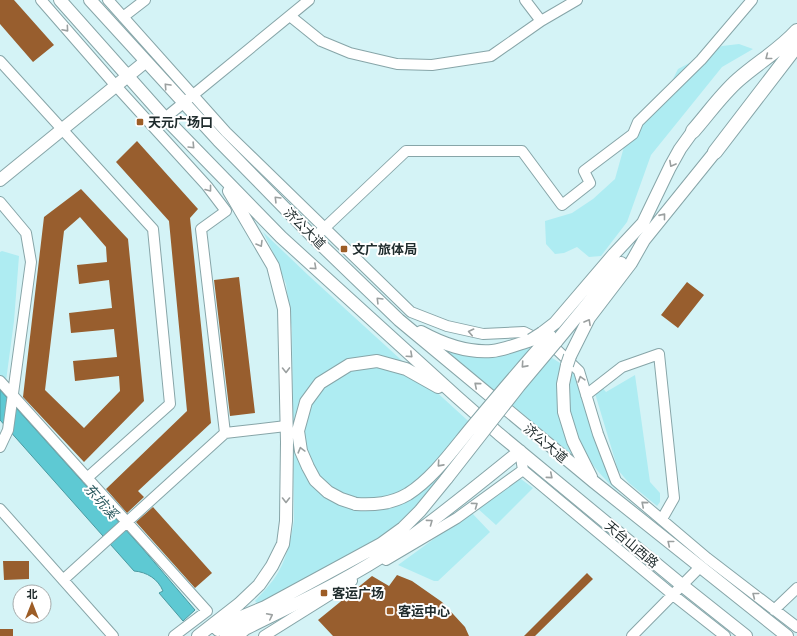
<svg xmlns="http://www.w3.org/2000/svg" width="797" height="636" viewBox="0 0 797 636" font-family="'Golos Text','Noto Sans SC',sans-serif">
  <rect width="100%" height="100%" fill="#d4f3f6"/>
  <path fill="#aeecf2" d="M739,44L753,49L722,67L651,155L627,222L601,256L589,257L577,247L564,253L555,254L546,244L545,221L572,213L593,199L615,179L629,129L669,87L678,69L722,46Z
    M263,232L308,275L477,429L431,490L408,515L384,535L258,604L255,601C261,594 268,587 274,579C286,562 291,540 294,520L292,330L286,284L272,250Z
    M2,251L19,256L14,321L6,381L0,379V252Z
    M532,345L560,363L559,402L575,457L444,349Z
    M574,372L582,387L610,480L619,492C590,468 567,432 566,394C566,388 568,381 569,375Z
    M635,375L650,482L660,493V502L657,506L629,483L618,470L594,390L599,384L606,392Z
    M517,476L533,488L496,525L476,507Z
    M471,512L490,532L438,581H434L398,565Z"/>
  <path fill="#5ec9d3" stroke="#4b9aa1" d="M0,390L143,549L195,610L183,621L159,593L163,591C158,579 147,572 134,571L0,420Z"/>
  <path fill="#985e2e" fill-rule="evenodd" d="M0,0H14L54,45L33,62L0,24Z
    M137,141L198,209L190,218L211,423L138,491L144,497L127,513L106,489L187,411L169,221L116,162Z
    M81,189L128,239L144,401L84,462L23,397L44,217ZM80,217L106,247L107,262L77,265L79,284L109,280L112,308L69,313L71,333L114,329L117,357L73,361L75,381L119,376L120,391L84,428L45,390L64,231Z
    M239,277L255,413L230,416L214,280Z
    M687,282L704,295L678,328L661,315Z
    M153,507L212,573L195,588L136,522Z
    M3,561H29V579L4,580Z
    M587,573L593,579L535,636H524Z
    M397,575L412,581L442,602L465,627L469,636H333L318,620L372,576L389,586Z
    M0,629H13V636H0Z"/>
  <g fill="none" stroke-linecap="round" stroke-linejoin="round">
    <defs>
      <path id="minor" d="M41,0L116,86L207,186L226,211L201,229L225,433L286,426
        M108,0L226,132L411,312L447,326L483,334L524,332L554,347L579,371L598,434L616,481L707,558L797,627
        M525,0L541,21
        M290,16L321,41L350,53L397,64L432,65L491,56L541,21L577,0
        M123,17L145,0
        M0,61L153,229L170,404L87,478
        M165,118L309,0
        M0,202L26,233L31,262L8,430L0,447
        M314,238L406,151H522L562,205L590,183L584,171L633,134L638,122L701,60L752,0
        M0,381L207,611L174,636
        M586,395L622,367L659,354L674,498L662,519
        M520,451L523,470L673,595L725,636
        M0,509L113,636
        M386,560L457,518L523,470
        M63,580L225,433
        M774,610L797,588
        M264,636L352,581
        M632,636L700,567"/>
      <path id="major" d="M60,0L165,118L281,237L457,397L499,434L683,586L746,636
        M90,0L218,140L314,238L399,320L594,482L787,636
        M0,180L145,62
        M421,332C443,344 466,353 492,351C504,350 518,344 531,340
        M542,333L555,323L614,254L643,223L670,167L680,149L693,131
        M556,342L621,263
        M570,356L589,318L631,263L644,240L715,152
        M567,365L563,384L564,412L573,441L591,477
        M356,504L341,499L328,492L315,480L308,467L301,451L298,431L306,402L320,383L349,365L377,361L406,369L438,387
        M265,607L381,544L403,528L420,511L447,478
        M218,630L229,622L265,607L226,636
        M198,636L239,604L259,585L272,566L283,544L286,521L287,442L284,309L273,266L229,191
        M237,636L245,629C295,604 348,580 395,548C438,518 479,484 520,451"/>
      <path id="highway" d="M693,131C708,114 721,95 738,80C757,63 780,50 797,31
        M715,152L797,45"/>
    </defs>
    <use href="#minor" stroke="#87a5a8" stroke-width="12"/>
    <use href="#major" stroke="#87a5a8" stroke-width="14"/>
    <use href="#highway" stroke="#87a5a8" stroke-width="16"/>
    <use href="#minor" stroke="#fff" stroke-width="10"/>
    <use href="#major" stroke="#fff" stroke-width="12"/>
    <use href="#highway" stroke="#fff" stroke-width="14"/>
    <defs>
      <path id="major-bridge" d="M531,340L542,333
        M567,365L570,356
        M447,478L519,386L556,342
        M356,504C374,505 391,504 408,494C433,478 452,451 471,428C497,397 523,366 550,336"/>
    </defs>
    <use href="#major-bridge" stroke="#87a5a8" stroke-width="14" stroke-linecap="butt"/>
    <use href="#major-bridge" stroke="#fff" stroke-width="12"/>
  </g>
  <defs><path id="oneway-chevron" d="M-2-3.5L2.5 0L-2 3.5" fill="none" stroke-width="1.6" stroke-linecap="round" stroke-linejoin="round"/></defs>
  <g stroke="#9ba0a0">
    <use href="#oneway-chevron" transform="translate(66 29) rotate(49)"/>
    <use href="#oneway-chevron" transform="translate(768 57) rotate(142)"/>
    <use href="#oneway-chevron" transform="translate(167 86) rotate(-133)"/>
    <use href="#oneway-chevron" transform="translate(192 146) rotate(46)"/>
    <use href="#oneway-chevron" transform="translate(672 164) rotate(119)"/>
    <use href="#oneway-chevron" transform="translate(209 189) rotate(52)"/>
    <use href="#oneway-chevron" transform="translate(277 199) rotate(-135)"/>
    <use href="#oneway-chevron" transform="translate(663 216) rotate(-51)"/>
    <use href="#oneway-chevron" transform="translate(260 244) rotate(59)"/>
    <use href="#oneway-chevron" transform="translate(314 267) rotate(42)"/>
    <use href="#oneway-chevron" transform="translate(379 300) rotate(-135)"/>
    <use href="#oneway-chevron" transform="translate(588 322) rotate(-61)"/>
    <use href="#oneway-chevron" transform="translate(471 332) rotate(-168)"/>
    <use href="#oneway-chevron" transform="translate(410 355) rotate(42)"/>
    <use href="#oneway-chevron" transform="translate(524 365) rotate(132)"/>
    <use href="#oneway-chevron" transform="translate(286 370) rotate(89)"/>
    <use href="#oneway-chevron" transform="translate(581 379) rotate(-107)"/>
    <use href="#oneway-chevron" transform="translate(477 385) rotate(-140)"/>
    <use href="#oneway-chevron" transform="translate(301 450) rotate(-105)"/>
    <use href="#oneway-chevron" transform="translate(440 464) rotate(132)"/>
    <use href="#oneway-chevron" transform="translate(550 476) rotate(40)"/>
    <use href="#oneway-chevron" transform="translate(286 500) rotate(90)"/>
    <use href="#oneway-chevron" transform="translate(644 504) rotate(-140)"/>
    <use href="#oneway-chevron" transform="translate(475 505) rotate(-36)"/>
    <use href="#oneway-chevron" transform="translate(430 522) rotate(-36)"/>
    <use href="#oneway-chevron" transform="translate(670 543) rotate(-141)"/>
    <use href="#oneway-chevron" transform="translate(755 595) rotate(-142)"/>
    <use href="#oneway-chevron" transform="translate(270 616) rotate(-27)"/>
  </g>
  <g fill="#9d5d26" stroke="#fff" stroke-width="1.5">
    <rect x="136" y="118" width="8" height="8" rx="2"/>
    <rect x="340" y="245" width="8" height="8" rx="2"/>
    <rect x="320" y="589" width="8" height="8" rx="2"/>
    <rect x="386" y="607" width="8" height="8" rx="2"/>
  </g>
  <g text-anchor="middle" stroke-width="4" stroke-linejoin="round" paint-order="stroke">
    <g font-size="13" font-weight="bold" fill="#202c2d" stroke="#fff" text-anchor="start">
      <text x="148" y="127">天元广场口</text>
      <text x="352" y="254">文广旅体局</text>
      <text x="332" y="598">客运广场</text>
      <text x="398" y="616">客运中心</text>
    </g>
    <g font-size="13" fill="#202c2d" stroke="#fff">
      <text transform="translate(305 228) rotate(45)" y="5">济公大道</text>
      <text transform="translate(546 443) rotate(40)" y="5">济公大道</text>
      <text transform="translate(632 544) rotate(40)" y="5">天台山西路</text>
    </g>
    <g font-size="14" font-style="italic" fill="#2b5a5f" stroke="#fff">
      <text transform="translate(101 501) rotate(48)" y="5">东坑溪</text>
    </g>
  </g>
  <g transform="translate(32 604)"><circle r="19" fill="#ffffff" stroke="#a6abab"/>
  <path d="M0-3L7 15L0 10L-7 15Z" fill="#9d5d26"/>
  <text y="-6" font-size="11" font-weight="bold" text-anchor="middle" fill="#202c2d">北</text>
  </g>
</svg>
